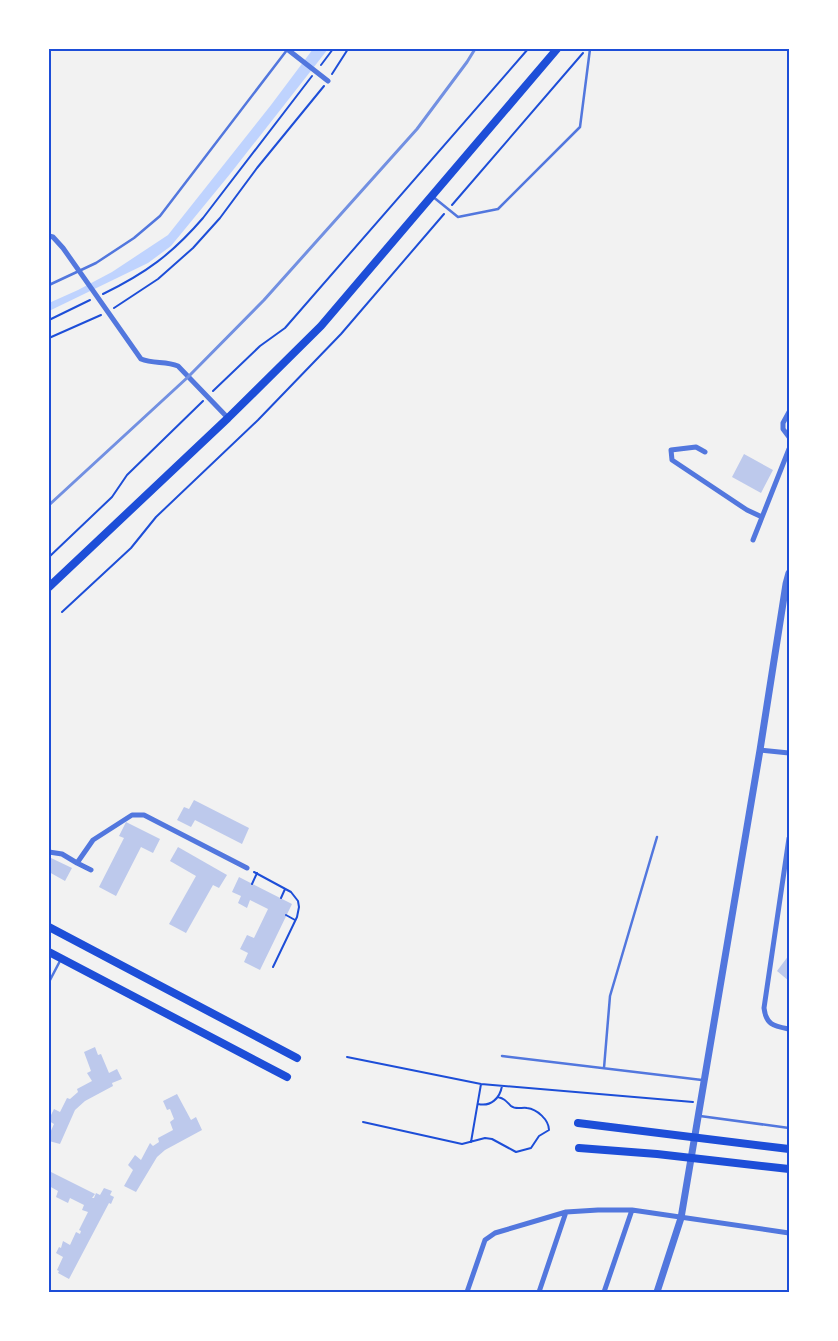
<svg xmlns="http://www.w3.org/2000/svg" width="838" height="1341" viewBox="0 0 838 1341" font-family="Inter,sans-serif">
  <rect width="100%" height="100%" fill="#f2f2f2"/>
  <path fill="#bfd3fe" d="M313,49H328L230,174L171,246L148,263L49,311V303L78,290L112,272L168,235L271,105Z"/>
  <path fill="#bdc9ec" d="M744,454L773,470L761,493L732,477Z
    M194,800L249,828L242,844L195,820L191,827L177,820L184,807L189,809Z
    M126,822L160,839L153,853L141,847L116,896L99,887L124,838L119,836Z
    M178,847L227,875L219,888L213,885L186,933L169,924L196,876L170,861Z
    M51,858L72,868L65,881L49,872V863Z
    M239,877L292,904L260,970L244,962L248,953L240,949L247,935L254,938L268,909L250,900L247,908L238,903L241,896L232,892Z
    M789,955V981L777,971Z
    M95,1047L98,1055L101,1054L109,1073L117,1069L122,1079L112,1083L113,1086L85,1101L75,1110L60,1144L49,1141V1135L54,1124L49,1121V1119L54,1109L60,1112L67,1098L70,1099L78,1092L77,1089L92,1081L87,1073L91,1071L84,1052Z
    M177,1094L191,1120L196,1117L202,1130L165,1150L157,1157L136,1192L124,1186L133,1170L128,1165L135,1155L141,1160L150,1143L153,1146L159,1142L158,1138L173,1130L170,1122L174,1119L170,1109L167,1110L163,1101Z
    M49,1171L95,1194L92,1198H94L96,1193L100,1195L104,1188L112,1191L110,1195L114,1197L111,1204L109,1203L69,1279L58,1273L59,1271L57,1270L63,1257L56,1253L59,1247L61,1248L63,1241L70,1245L76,1232L80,1234L81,1231L79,1230L88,1212L82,1210L84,1205L70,1198L68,1203L56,1197L58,1191L49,1186Z"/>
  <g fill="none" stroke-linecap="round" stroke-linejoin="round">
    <path stroke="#1d4ed8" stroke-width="2" d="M321,65L333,49
      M332,74L348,49
      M452,205L583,53
      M103,294C146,273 172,254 203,218L312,76
      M114,308L158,279L193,248L220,218L257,168L324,86
      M49,320L90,300
      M49,338L101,315
      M213,391L260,346L285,328L528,49
      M49,557L112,497L127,475L203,401
      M62,612L131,548L156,517L258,420L341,334L444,214
      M254,872L291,892L298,901L299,907L297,917L273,967
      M252,884L257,873
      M281,898L285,889
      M286,915L295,920
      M347,1057L481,1084L693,1102
      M478,1104C491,1107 500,1098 502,1086
      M363,1122L462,1144L485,1138L492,1139L516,1152L531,1148L539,1136L549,1130C549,1120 537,1109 527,1108C522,1107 516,1110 511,1106C506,1101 505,1099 498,1097
      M471,1142L481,1084"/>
    <path stroke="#5277de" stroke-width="2.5" d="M432,196L458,217L498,209L580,127L590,49
      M49,285L96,263L134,238L160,216L287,50
      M49,982L61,959
      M502,1056L702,1080
      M604,1068L610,996L657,837
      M700,1116L789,1128"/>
    <path stroke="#5277de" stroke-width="5" d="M287,49L328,81
      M49,236L53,237L63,248L141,359C153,364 166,361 178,366L228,418
      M789,412L783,423V429L789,437
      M705,452L696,447L671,450L672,460L747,510L762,517
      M753,540L789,449
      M760,750L789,753
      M789,838L764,1008C766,1025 774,1026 789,1029
      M49,852L62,854L77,863L93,840L132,815H144L247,868
      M77,863L91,870
      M467,1292L485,1240L495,1233L566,1212L598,1210H632L789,1233
      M539,1292L566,1212
      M604,1292L632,1210"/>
    <path stroke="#5277de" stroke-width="7" d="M657,1292L681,1218L760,750L786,584L789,573"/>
    <path stroke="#1d4ed8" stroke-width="8" d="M49,587L228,418L321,326L557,49
      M49,927L297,1058
      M49,952L287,1077
      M578,1123L789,1149
      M579,1148L657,1154L789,1169"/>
    <path stroke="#7290e2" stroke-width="3" d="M49,505L188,377L264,300L417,129L467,62L475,49"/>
  </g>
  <rect width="838" height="1341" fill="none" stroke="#ffffff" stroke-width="100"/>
  <rect x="50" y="50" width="738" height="1241" fill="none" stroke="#1d4ed8" stroke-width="2"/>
</svg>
